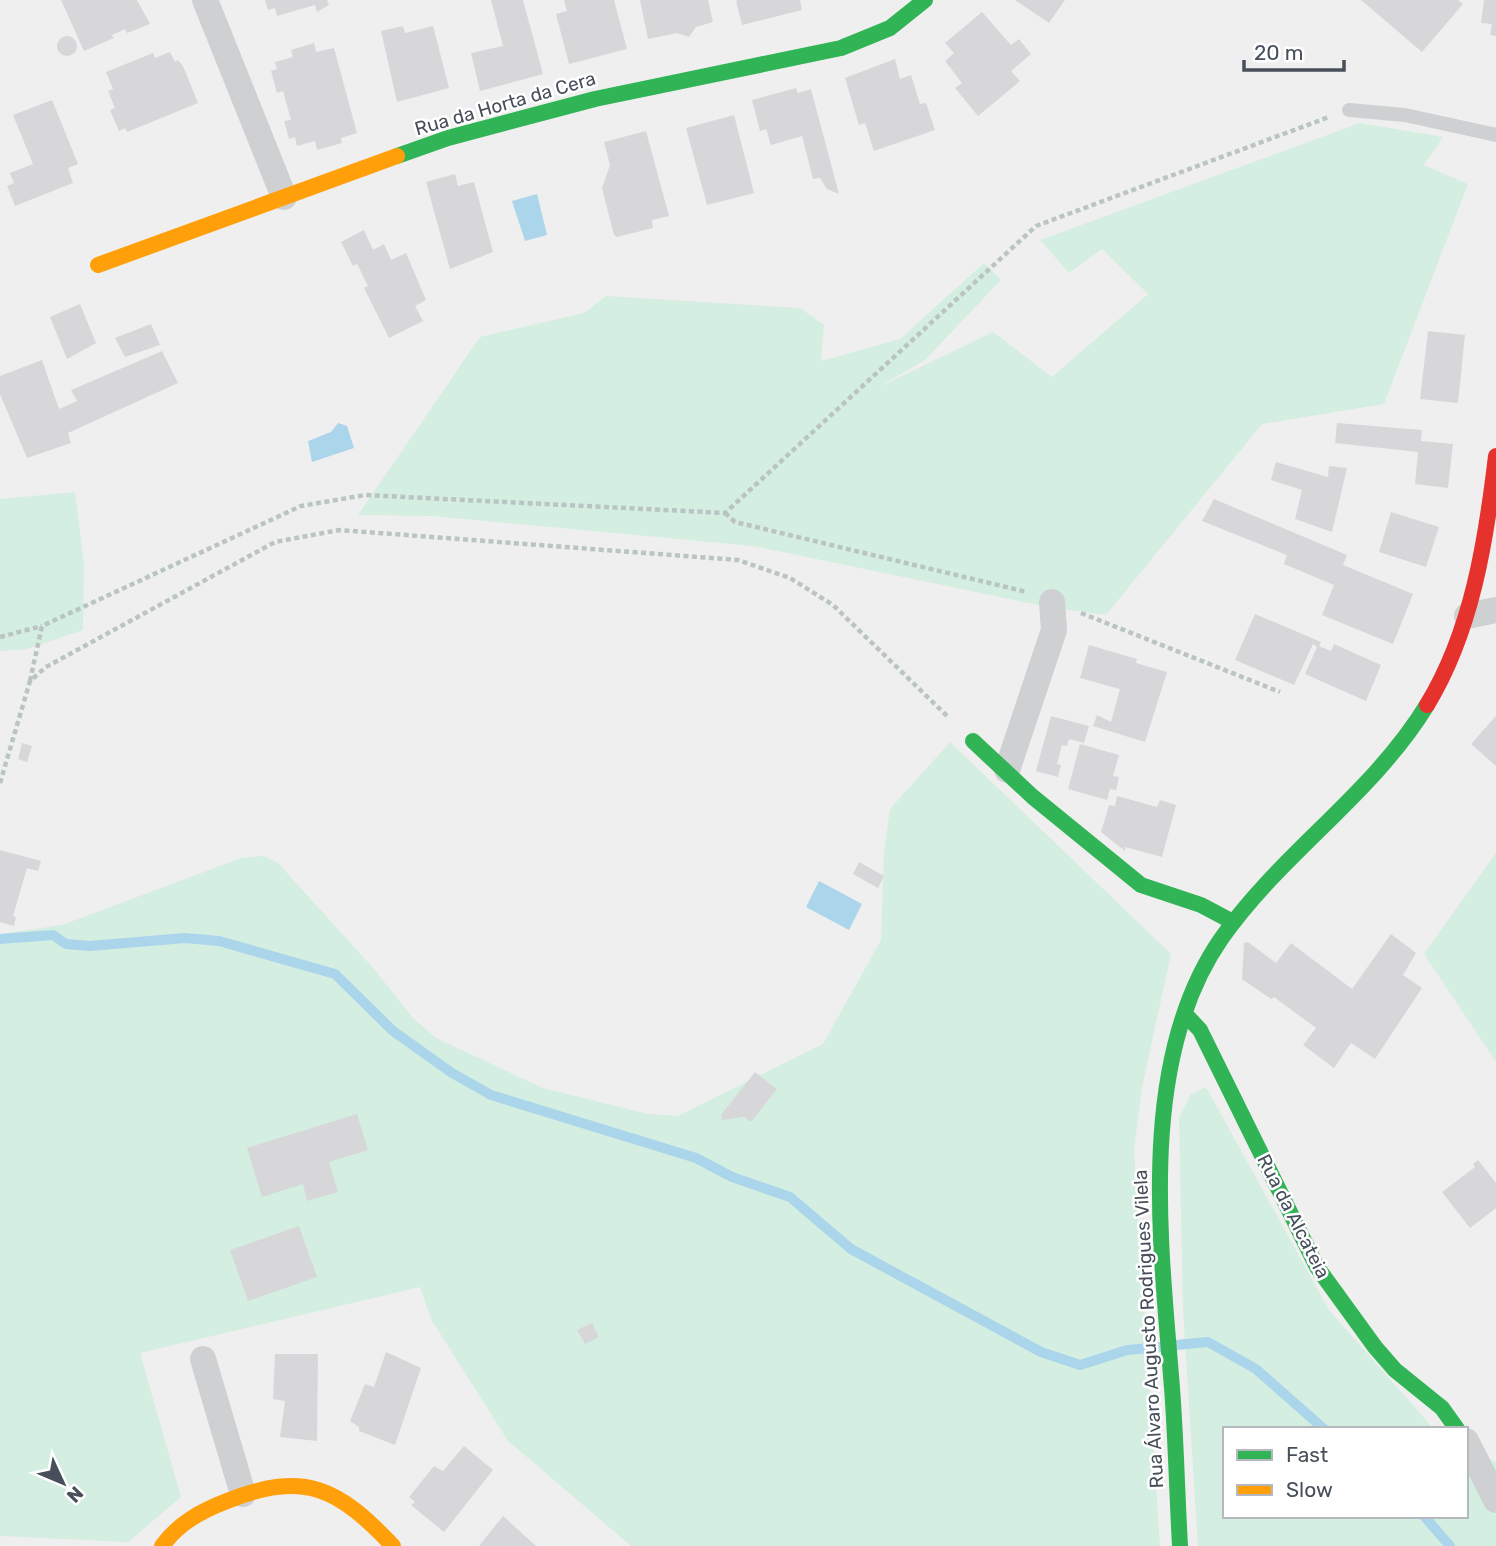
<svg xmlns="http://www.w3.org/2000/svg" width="1496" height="1546" viewBox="0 0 1496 1546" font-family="Rubik,sans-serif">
  <rect width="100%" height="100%" fill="#f0efef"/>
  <path fill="#d4eee1" d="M1360,123L1443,137L1424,165L1468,184L1384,404L1262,424L1106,615L1043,606L753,546L432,516L358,515L480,337L584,313L606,296L800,308L824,325L821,361L900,339L984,263L1001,280L925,360L877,388L993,332L1052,377L1148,294L1102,249L1069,273L1040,240Z
    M75,492L84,563L83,630L27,649L0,651V499Z
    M950,742L1171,954L1142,1088L1134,1149L1160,1546H631L508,1441L431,1319L420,1287L140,1353L181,1497L128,1542L0,1536V934L62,925L241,858L264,856L278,863L374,969L413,1018L436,1038L543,1088L648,1114L678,1116L823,1044L881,940L884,851L890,809Z
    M1496,853V1062L1424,954Z
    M1206,1087L1329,1310L1434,1429H1225V1516H1466V1449L1496,1462V1546H1198L1183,1311L1179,1118L1191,1094Z"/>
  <path fill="#aad5eb" d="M537,194L547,235L525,241L512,201Z
    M338,423L347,426L354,448L312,462L308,441L331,432Z
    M819,881L862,904L849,930L806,907Z"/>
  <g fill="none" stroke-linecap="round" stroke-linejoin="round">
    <path stroke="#aad5eb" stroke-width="10" d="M0,939L53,935L66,944L90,946L185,938L219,941L335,974L393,1031L452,1073L491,1095L696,1158L732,1177L790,1197L851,1249L1041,1352L1080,1365L1127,1350L1161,1347
      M1176,1345L1208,1342L1256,1369L1324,1429
      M1424,1516L1450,1546"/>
  </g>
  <path fill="#d7d7d9" d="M61,0H137L150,24L127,33L125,29L112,35L114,38L84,51Z
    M265,0H327L329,5L317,12L315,5L277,16L275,8L268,10Z
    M491,0H523L543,74L480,91L471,53L503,46Z
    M564,0H614L627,49L569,64L556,14L567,11Z
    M640,0H708L713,22L696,27L689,37L677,33L648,39Z
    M738,0H800L802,10L742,25L736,1Z
    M1015,0H1065L1049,23Z
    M1361,0H1458L1463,4L1422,52Z
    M1484,0H1496V36L1490,35L1492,24L1481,23Z
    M982,12L1011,45L1019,39L1031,54L1011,71L1020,81L978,116L955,88L962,83L945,61L954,53L945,43Z
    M403,26L405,33L433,26L449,88L397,102L381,31Z
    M57 46a10 10 0 1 1 20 0a10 10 0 1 1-20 0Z
    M314,43L316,52L334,48L357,133L341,138L342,143L317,150L315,141L297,146L295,137L289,139L284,121L291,120L283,91L277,93L271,71L277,69L275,62L293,57L291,50Z
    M170,52L175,62L178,60L183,66L198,103L127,132L125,128L119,131L110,110L115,108L108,91L113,89L106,72L153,53L155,58Z
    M895,59L900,79L911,75L920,104L926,103L935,130L874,151L865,123L859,125L845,78Z
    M796,88L798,93L811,89L839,194L827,189L820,178L813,179L802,136L771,145L766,129L760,131L752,100Z
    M52,100L78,164L68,168L73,183L15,206L7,186L14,183L10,173L33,164L13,115Z
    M734,115L754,193L707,205L686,128Z
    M646,131L669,216L652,220L653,228L617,237L614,235L602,188L610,165L604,142Z
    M455,174L458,186L474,182L493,252L450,269L426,182Z
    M364,230L373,250L384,244L391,260L406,253L426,300L415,306L423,321L389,338L364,288L368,286L357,264L353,266L341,242Z
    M80,304L96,343L67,359L50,317Z
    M151,324L160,345L125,357L115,338Z
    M1428,331L1465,335L1458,403L1420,399Z
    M162,351L178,383L68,433L71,443L27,458L0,394V376L42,360L59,409L77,401L71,390Z
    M1337,423L1422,430L1421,441L1453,444L1448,488L1415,484L1418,452L1335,443Z
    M1276,462L1328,477L1329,466L1347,468L1332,532L1295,519L1302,490L1271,480Z
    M1214,499L1347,555L1343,565L1413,594L1393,644L1322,615L1334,585L1284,564L1287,555L1202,521Z
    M1391,512L1439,527L1426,567L1379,552Z
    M1255,614L1321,642L1319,646L1331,651L1334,644L1381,665L1366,701L1305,674L1317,647L1313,644L1294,685L1235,660Z
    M1089,645L1137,659L1136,663L1167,672L1145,742L1093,726L1097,715L1111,722L1120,689L1080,678Z
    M1051,716L1089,726L1084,743L1069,739L1067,746L1062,745L1057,764L1061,765L1058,777L1036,771Z
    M1496,716V766L1471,744Z
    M22,743L32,746L27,762L18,759Z
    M1080,744L1119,755L1113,776L1119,777L1116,790L1110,789L1107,800L1068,789Z
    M1117,796L1157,807L1160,800L1176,805L1162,857L1125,847V851L1101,832L1109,805L1115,806Z
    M0,850L41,861L38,871L27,868L13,916L16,917L14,926L0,922Z
    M859,862L884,876L878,888L853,874Z
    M1391,934L1416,953L1403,975L1422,988L1375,1059L1351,1043L1334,1068L1303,1045L1316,1028L1274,997L1271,999L1242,979L1244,943L1248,942L1276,963L1291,943L1352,989Z
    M755,1072L777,1089L751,1122L744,1117L722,1120L721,1115Z
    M357,1114L368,1150L329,1162L338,1192L307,1201L303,1184L262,1197L247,1148Z
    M1478,1160L1496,1183V1208L1470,1228L1442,1192L1475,1167L1473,1164Z
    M299,1226L317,1277L248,1301L230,1250Z
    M592,1323L599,1337L585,1344L577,1330Z
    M386,1352L421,1368L395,1445L359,1431V1427L350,1421L365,1384L374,1387Z
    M275,1354H318L317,1441L280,1437L285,1401L273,1399Z
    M464,1446L493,1470L444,1532L411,1505L415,1502L409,1497L434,1466L443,1471Z
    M503,1516L536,1546H479Z"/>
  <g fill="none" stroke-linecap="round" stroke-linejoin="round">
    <path stroke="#bac4c3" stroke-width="4.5" stroke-dasharray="5 3.5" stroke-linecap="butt" d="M725,513L735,522L1027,592
      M1081,613L1280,692
      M0,637L42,626
      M30,681L42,626L301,506L365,495L725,513L1036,226L1329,117
      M0,783L30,681L46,667L275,542L339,530L738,560L790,578L833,605L947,716"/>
    <path stroke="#ced0d2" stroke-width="14" d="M1349,110L1405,115L1496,135"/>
    <path stroke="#ced0d2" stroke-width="26" d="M205,0L284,197
      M1467,616L1496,610
      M1007,770L1054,630L1052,602
      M203,1359L243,1494
      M1466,1441L1496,1500"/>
    <path stroke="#30b455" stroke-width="16" d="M397,156L448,138L595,99L841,48L890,28L925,0
      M973,741L1033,797L1141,885L1201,905L1233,922
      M1186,1015L1200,1030L1317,1267L1375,1347L1395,1370L1442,1408L1457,1429
      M1180,1546C1177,1493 1176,1440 1172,1388C1161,1247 1136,1062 1221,939C1281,853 1372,795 1427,705"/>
    <path stroke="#ff9f0a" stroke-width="16" d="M98,265L397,156
      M162,1546C179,1523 201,1511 227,1501C305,1470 338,1488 393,1546"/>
    <path stroke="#e5322d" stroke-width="16" d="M1427,705C1472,631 1486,541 1496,456"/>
  </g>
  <g text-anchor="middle" stroke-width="5" stroke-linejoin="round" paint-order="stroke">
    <g font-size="19" fill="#474f5b" stroke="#fff">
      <text transform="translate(505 103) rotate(-16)" y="7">Rua da Horta da Cera</text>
      <text transform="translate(1294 1216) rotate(63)" y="7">Rua da Alcateia</text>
      <text transform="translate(1148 1329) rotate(-93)" y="7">Rua Álvaro Augusto Rodrigues Vilela</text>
    </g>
  </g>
  <rect x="1223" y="1427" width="245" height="91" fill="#ffffff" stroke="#b5b9bd" stroke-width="2"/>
  <rect x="1237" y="1450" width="35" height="10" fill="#30b455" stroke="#b5b9bd" stroke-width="2"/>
  <text x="1286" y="1462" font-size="21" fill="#474f5b">Fast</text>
  <rect x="1237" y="1485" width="35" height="10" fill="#ff9f0a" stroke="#b5b9bd" stroke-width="2"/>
  <text x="1286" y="1497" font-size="21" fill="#474f5b">Slow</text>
  <g transform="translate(63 1483) rotate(134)" stroke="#ffffff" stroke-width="5" paint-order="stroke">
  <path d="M0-5L12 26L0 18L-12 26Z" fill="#474f5b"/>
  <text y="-10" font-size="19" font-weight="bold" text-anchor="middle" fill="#474f5b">N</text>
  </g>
  <path d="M1244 60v10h100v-10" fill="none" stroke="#474f5b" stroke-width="3.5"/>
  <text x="1254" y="60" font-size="21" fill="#474f5b" stroke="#ffffff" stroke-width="5" paint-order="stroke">20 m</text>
</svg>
